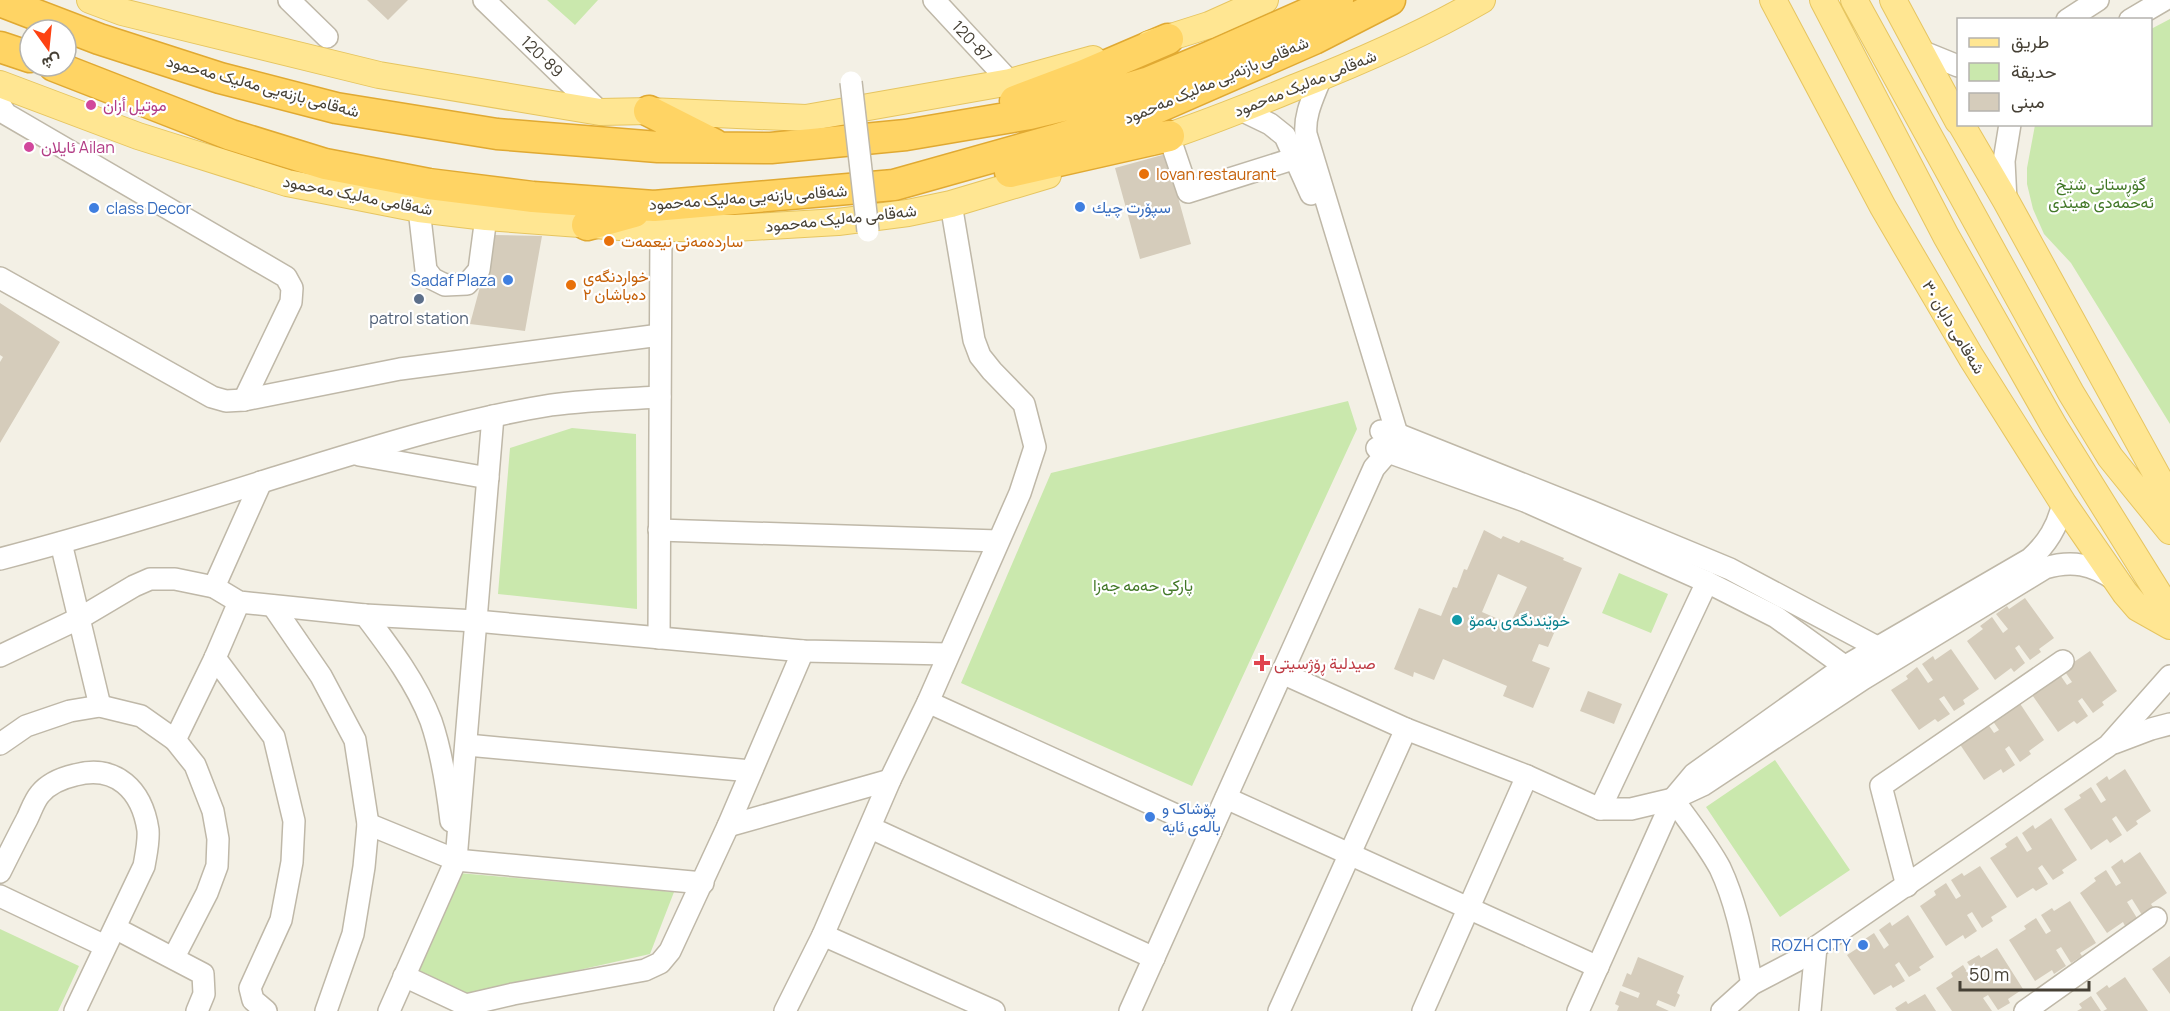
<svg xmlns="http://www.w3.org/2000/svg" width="2170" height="1011" viewBox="0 0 2170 1011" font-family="Manrope,Vazirmatn,sans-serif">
  <rect width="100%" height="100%" fill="#f3f0e5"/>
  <path fill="#cae8ad" d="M547,0H598L575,25Z
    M2170,19V424L2071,263L2044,234L2033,209L2027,184V168L2035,125L2150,124L2151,29Z
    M1348,401L1357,429L1192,786L961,683L1051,473Z
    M572,428L636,434L637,609L498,594L510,448Z
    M1619,573L1668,594L1651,633L1602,613Z
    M1775,760L1850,870L1780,917L1706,807Z
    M447,872L674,892L650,954L464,996L405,969Z
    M0,929L79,966L58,1011H0Z"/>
  <path fill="#d5ccbb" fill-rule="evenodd" d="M367,0H408L388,20Z
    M1166,154L1191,244L1140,259L1115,168Z
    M494,235L542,236L525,331L470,324Z
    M0,303L60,342L0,443V362L3,357L0,355Z
    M1484,530L1501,539L1503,536L1519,543L1521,540L1564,558L1563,560L1582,568L1548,647L1539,644L1532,661L1550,668L1533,708L1503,696L1507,686L1443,659L1434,680L1414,672L1413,677L1394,669L1419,608L1441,616L1453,587L1457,588L1464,569L1467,570ZM1498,574L1527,587L1510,624L1482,612Z
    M2025,598L2054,638L2039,649L2041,652L2030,660L2019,645L2015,648L2025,663L2014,672L2011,668L1995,680L1967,641L1983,629L1980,626L1992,617L2003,633L2008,629L1996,614L2007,606L2009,609Z
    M1951,649L1979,689L1963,700L1965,704L1954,711L1944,696L1939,699L1950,714L1938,722L1935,719L1919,730L1891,690L1908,679L1906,676L1917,667L1928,683L1933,680L1922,664L1933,656L1935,660Z
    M2090,651L2117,691L2102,702L2104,705L2093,713L2082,698L2078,701L2088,716L2077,724L2074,721L2058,732L2030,692L2056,669L2067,685L2072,682L2061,666L2072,658L2074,662Z
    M1588,691L1622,704L1614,724L1580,711Z
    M2017,699L2044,740L2029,751L2031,754L2020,762L2009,746L2005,749L2015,765L2003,773L2001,769L1984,780L1957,740L1983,717L1994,733L1999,730L1988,714Z
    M2125,769L2151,811L2136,821L2138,824L2127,832L2116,816L2112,819L2122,835L2110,843L2107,839L2091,850L2064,809L2081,798L2079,795L2091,787L2101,803L2106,800L2096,784L2107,776L2109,780Z
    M2051,818L2077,860L2062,870L2064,873L2053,880L2042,865L2038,868L2048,884L2036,891L2033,888L2017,898L1990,858L2007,847L2005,844L2017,836L2027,852L2032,849L2022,833L2033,825L2035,829Z
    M2140,852L2167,893L2151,904L2153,907L2142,915L2132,899L2127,902L2137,918L2125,926L2123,922L2107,933L2080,893L2096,881L2094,878L2106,870L2116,886L2121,883L2111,867L2122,859L2124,863Z
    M1980,866L2007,907L1991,917L1993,921L1982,928L1972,912L1967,915L1977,931L1965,939L1963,935L1946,946L1920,906L1936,895L1934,891L1946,883L1956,899L1961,896L1951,880L1962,873L1964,876Z
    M2070,901L2096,943L2080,953L2082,956L2071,963L2061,947L2056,950L2066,966L2054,974L2052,970L2035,981L2009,940L2026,929L2024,926L2036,918L2046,934L2051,931L2041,915L2052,908L2054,911Z
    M1908,915L1934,957L1919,967L1921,970L1909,977L1899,962L1895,965L1905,981L1893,988L1891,985L1874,995L1847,955L1864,944L1862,941L1874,933L1884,949L1889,945L1879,930L1890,922L1892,926Z
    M1997,948L2023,989L2008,999L2010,1003L1998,1010L1988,995L1983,998L1992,1011H1952L1936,988L1953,977L1951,973L1963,965L1973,982L1978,978L1967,962L1979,955L1981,958Z
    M2170,956V994L2152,969Z
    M1638,957L1684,976L1677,993L1680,995L1675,1007L1658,1000L1656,1005L1669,1011H1617L1619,1006L1615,1004L1620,991L1638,998L1640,993L1622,986L1627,973L1631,975Z
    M2125,977L2148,1011H2103L2107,1009L2096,993L2107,985L2109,988Z
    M1925,994L1936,1011H1897L1895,1008L1906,1001L1908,1004Z
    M2091,996L2101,1011H2077L2082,1008L2079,1004Z"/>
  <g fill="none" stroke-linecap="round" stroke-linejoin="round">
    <defs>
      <g id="minor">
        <path d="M289,0L327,37"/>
        <path id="s1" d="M484,0L600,112"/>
        <path id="s2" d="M934,0L1010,82"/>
        <path d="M2067,20L2098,0"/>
        <path d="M2130,20L2164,0"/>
        <path d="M1921,51L1958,66"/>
        <path d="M0,105L6,114L286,277L292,288L291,302L244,400"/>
        <path d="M1241,110L1270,124L1285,136L1311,194"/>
        <path d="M1169,136L1188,192L1296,158"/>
        <path d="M2006,201L2004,161L2010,124"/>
        <path d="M419,209L426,270L433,279L445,285L467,284L479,270L486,217"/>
        <path d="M0,278L212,397L226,401L244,400L400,369L660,335"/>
        <path d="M1381,431L1397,434L1590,511L1730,569L1877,647L1886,654"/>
        <path d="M1377,448L1525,501L1707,582L1776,617L1854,673"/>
        <path d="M359,455L488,478"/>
        <path d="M659,530L998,541"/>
        <path d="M61,543L100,706"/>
        <path d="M0,559C92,535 183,507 274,478C365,450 457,420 551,405C587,400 624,399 660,397"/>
        <path d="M214,587L261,482"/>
        <path d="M273,606L321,676L355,740L368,824L364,867L353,934L326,1011"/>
        <path d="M365,615C390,648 416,682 431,721C442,753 447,787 451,821"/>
        <path d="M659,638L661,228"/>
        <path d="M0,656L80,618L134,586L150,579H175L214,587L239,602L365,615L476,621L803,651L948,654"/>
        <path d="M215,658L274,737L294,821L292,862L281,920L250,988L253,1000L266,1011"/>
        <path d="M1282,673L1406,729L1527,776L1600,809H1631L1673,799L1703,785L1863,679L2045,568C2072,560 2092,564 2115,580"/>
        <path d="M928,702L1211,831"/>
        <path d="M175,740L215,658L239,602"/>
        <path d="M2114,743L2151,729L2170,724"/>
        <path d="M0,744L26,726L70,711L100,706L141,716L175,740L195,765L213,811L218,839L217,866L207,893L174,957"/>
        <path d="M467,745L751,771"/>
        <path d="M1226,798L1598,967"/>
        <path d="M1673,799C1689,822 1707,844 1720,868C1737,904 1744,945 1752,984"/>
        <path d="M1600,809L1707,582"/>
        <path d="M368,824L456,860L703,883"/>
        <path d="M728,826L890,780"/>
        <path d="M871,828L1154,958"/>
        <path d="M0,872C9,854 18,836 27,819C31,811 34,801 40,794C49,783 62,778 75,775C116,764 142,790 148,830C149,842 146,854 144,866L75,1011"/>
        <path d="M1907,886L1881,786L2063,661"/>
        <path d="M0,896L105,946"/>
        <path d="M115,928L203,974L204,994L197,1011"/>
        <path d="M823,935L994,1011"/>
        <path d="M404,976L466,1005L513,994L645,970L660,963L670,951L728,826L803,651"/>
        <path d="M389,1011L456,860L493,416"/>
        <path d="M785,1011L823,935L890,780L928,702L1020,493L1035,447L1024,404L992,371L980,356L974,340L951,204"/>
        <path d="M1130,1011L1374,468L1388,452L1397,434L1306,134C1304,114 1314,96 1321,77"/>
        <path d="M1279,1011L1406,729"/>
        <path d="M1423,1011L1527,776"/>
        <path d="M1578,1011L1673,799L1694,774L1844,667L2030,559C2048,543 2058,526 2063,503"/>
        <path d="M1722,1011L1752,984L1796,961L2108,746L2170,676"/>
        <path d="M1810,1011L1816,947"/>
        <path d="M2025,1011L2156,918"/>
      </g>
      <path id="major" d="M90,0L122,12L379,75L600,112L649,111L806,118L1010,82L1093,59
        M1773,0L1883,207L1971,357L2063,503L2125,593L2138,608L2170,626
        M1823,0L1946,236L2054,426L2170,612
        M1854,0L2071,393L2110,457L2170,531
        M1893,0L1958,121
        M1149,44L1209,25L1265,0
        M0,84L138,136L287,183L419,209L486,217L620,227L661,228H735L838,222L908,213L951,204L1048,175
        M1961,124L2006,201L2170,499
        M1151,142C1200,126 1248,107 1296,87C1360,62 1422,35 1482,0"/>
      <path id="highway" d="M0,1L99,39L220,78L336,108L497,134L658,147L771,148L906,135L1030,114L1092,99L1149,82L1209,57L1338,0
        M0,47L30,57
        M54,66L231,135L325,164L429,184L533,197L654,206L894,185L1054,140L1152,110L1314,39L1390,0
        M1015,101L1084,75L1168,39
        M649,111L714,144
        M1010,172L1169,136
        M587,225L634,212"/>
    </defs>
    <use href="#minor" stroke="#bfb8a8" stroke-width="24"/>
    <use href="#major" stroke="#e6c561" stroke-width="28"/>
    <use href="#highway" stroke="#e0a932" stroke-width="33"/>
    <use href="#minor" stroke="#fff" stroke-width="21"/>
    <use href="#major" stroke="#ffe692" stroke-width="26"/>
    <use href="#highway" stroke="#ffd464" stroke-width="30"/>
    <defs>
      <path id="minor-bridge" d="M851,82L868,231"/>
    </defs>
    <use href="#minor-bridge" stroke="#bfb8a8" stroke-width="24" stroke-linecap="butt"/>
    <use href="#minor-bridge" stroke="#fff" stroke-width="21"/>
  </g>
  <g fill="#d1479c" stroke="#fff" stroke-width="2">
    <circle cx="91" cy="105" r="6"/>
    <circle cx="29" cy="147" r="6"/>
  </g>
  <g fill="#e8710a" stroke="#fff" stroke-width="2">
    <circle cx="1144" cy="174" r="6"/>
    <circle cx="609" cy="241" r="6"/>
    <circle cx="571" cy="285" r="6"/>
  </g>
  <g fill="#3f7fe0" stroke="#fff" stroke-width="2">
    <circle cx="1080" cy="207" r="6"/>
    <circle cx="94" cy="208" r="6"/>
    <circle cx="508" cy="280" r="6"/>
    <circle cx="1150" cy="817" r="6"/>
    <circle cx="1863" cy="945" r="6"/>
  </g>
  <circle fill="#5c6f8a" stroke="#fff" stroke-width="2" cx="419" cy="299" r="6"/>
  <circle fill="#0f9aa8" stroke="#fff" stroke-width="2" cx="1457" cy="620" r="6"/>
  <path fill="#e0444e" stroke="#fff" stroke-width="2" d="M1259 654h6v6h6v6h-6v6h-6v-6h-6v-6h6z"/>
  <g text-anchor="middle" stroke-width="4.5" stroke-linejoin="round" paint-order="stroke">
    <g font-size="16" fill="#464035" stroke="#fff">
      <text dy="6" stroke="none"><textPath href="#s2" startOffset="56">120-87</textPath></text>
      <text dy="6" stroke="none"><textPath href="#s1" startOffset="81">120-89</textPath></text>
      <text transform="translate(1216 80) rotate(-23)" y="6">شەقامی بازنەیی مەلیک مەحمود</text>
      <text transform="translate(1305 83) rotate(-22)" y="6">شەقامی مەلیک مەحمود</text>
      <text transform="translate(263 86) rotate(15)" y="6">شەقامی بازنەیی مەلیک مەحمود</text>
      <text transform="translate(358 195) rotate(11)" y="6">شەقامی مەلیک مەحمود</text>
      <text transform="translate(748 197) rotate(-4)" y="6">شەقامی بازنەیی مەلیک مەحمود</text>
      <text transform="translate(841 218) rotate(-6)" y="6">شەقامی مەلیک مەحمود</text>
      <text transform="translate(1954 327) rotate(59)" y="6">شەقامی دابان ٣٠</text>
    </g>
    <g font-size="16" fill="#b23c85" stroke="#fff" text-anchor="start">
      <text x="103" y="111">موتيل أزان</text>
      <text x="41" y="153">ئایلان Ailan</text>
    </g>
    <g font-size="16" fill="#c56008" stroke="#fff" text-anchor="start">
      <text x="1156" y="180">lovan restaurant</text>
      <text x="621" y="247">ساردەمەنی نیعمەت</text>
      <text x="583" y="282">خواردنگەی<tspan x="583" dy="18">دەباشان ٢</tspan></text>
    </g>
    <g font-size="16" fill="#427827" stroke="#fff">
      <text x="2101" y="190">گۆڕستانی شێخ<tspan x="2101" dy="18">ئەحمەدی هیندی</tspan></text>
      <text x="1143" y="591">پارکی حەمە جەزا</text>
    </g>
    <g font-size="16" fill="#366cbe" stroke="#fff" text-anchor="start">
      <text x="1092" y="213">سپۆرت چيك</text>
      <text x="106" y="214">class Decor</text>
      <text x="496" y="286" text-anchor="end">Sadaf Plaza</text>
      <text x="1162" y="814">پۆشاک و<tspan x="1162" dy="18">بالەی ئایە</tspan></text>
      <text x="1851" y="951" text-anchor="end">ROZH CITY</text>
    </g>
    <g font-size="16" fill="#4e5e75" stroke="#fff">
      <text x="419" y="324">patrol station</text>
    </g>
    <g font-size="16" fill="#0d838f" stroke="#fff" text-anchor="start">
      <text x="1469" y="626">خوێندنگەی بەمۆ</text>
    </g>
    <g font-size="16" fill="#be3a42" stroke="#fff" text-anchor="start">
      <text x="1274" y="669">صيدلية ڕۆژسیتی</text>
    </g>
  </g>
  <rect x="1957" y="18" width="195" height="108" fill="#ffffff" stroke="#b5b3ae" stroke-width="1.5"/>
  <rect x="1969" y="38" width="30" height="9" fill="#ffe692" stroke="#b5b3ae" stroke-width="1.5"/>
  <text x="2011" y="48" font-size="18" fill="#464035">طريق</text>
  <rect x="1969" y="63" width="30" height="18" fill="#cae8ad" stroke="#b5b3ae" stroke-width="1.5"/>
  <text x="2011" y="78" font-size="18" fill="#464035">حديقة</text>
  <rect x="1969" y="93" width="30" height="18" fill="#d5ccbb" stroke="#b5b3ae" stroke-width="1.5"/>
  <text x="2011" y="108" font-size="18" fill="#464035">مبنى</text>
  <g transform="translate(48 48) rotate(165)"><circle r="28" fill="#ffffff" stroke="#b5b3ae" stroke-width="1.5"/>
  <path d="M0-4.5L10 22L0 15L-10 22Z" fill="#fd4212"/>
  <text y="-9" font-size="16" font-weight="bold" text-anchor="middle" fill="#464035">ش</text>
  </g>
  <path d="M1960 981v9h129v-9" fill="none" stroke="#464035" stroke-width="3"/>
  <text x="1969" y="981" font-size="18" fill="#464035" stroke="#ffffff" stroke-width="4.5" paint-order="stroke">50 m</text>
</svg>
